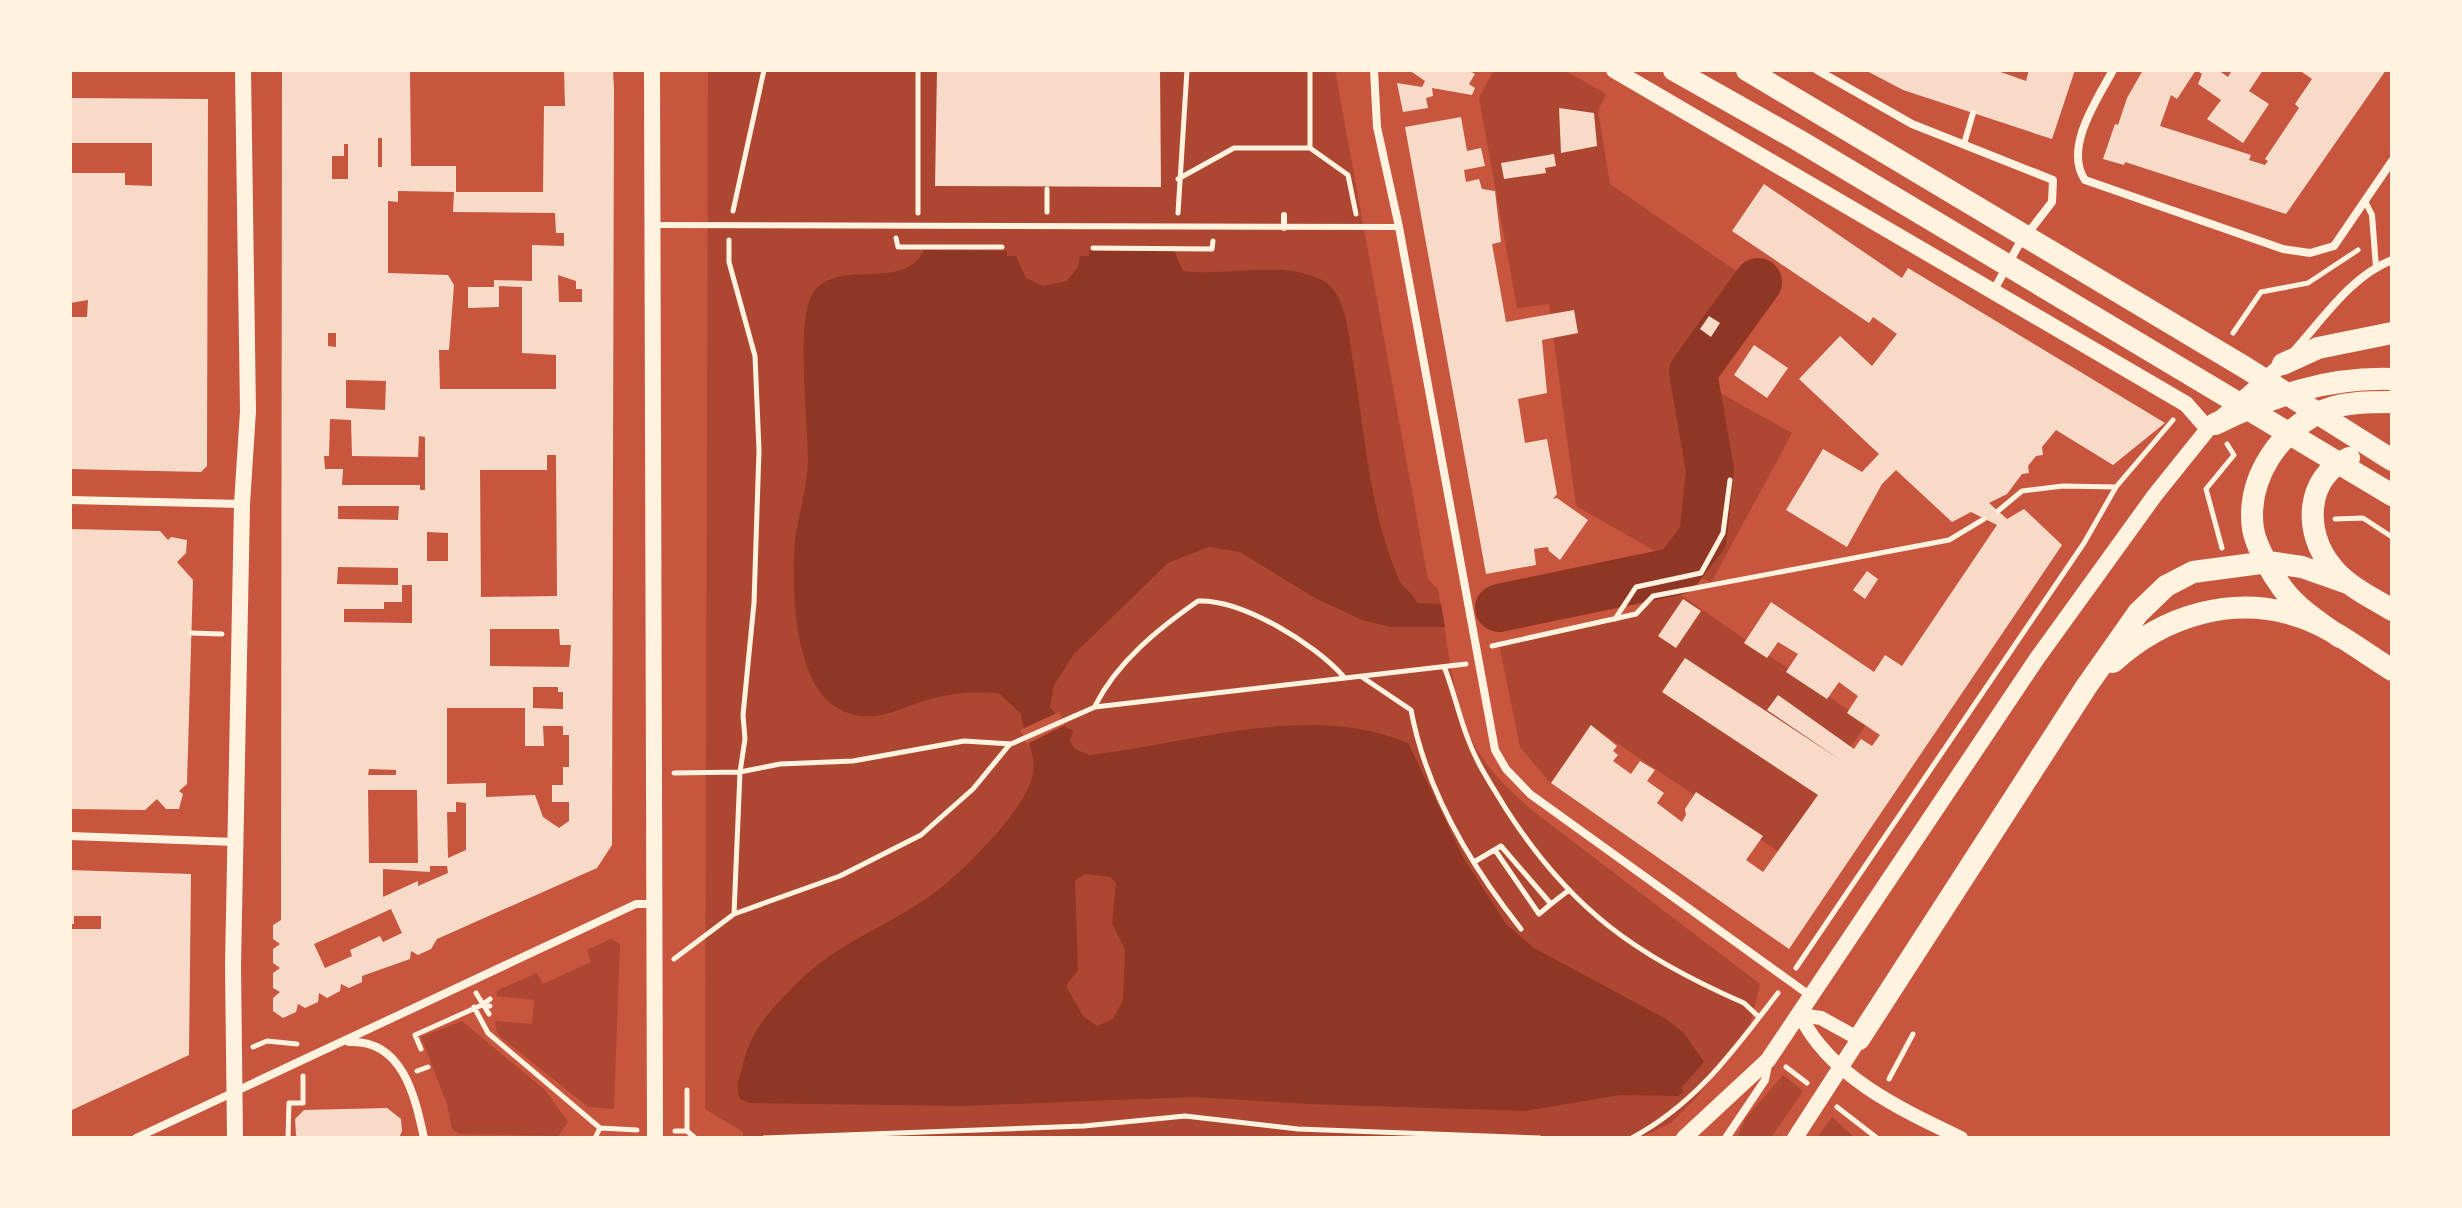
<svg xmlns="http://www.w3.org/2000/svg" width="2462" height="1208" viewBox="0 0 2462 1208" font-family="'Playfair Display',serif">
  <rect width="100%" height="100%" fill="#c8553d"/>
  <path fill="#ae4732" d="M708,70H1335L1428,579L1438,589C1446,632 1453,704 1472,741C1487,769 1509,790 1533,811L1760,984L1748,1034L1695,1099L1671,1123L1639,1138H743V1132L705,1109Z
    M1494,70H1564L1606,94L1598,111L1610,184L1758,286L1702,383L1792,433L1711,583L1576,506L1549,304L1517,308L1479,98Z
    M1675,591L1867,723L1779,852L1590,725L1551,784L1520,747L1499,644L1636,614L1653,596Z
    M611,939L620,944L614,1109L588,1107L497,1034L495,1021L532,1024L534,1000L496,996L498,990L537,973L543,984L591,962L587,950Z
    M462,1021L545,1090L568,1122L558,1136L459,1134L452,1129L447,1104L421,1037Z
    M1783,1075L1803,1091L1771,1138H1737L1745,1119Z
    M1832,1117L1855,1138H1817Z"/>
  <path fill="#8f3625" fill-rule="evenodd" d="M924,250L1007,251V256H1016L1026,278L1043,286L1067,281L1078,267L1080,256H1089V251H1174L1183,271C1229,277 1280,259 1322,280C1348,293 1349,342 1354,368C1364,429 1368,489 1387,547C1390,558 1396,572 1399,580C1404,589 1414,594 1417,603L1441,604L1445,627H1391L1362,620L1315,598L1240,552L1209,547L1168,563L1074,654L1054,685L1050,707L1068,729L1073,730L1070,741L1075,749L1089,755C1190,744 1309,701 1408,743L1464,859L1506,924L1534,948L1666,1019L1683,1032L1704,1062L1681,1088L1684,1091L1678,1096L1620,1095L1525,1111L1308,1104L1193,1097L963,1106L749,1103L740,1099C734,1084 740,1079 743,1064C751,1029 771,1010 796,984C841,939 890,927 938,890C967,867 1016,818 1030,784C1041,758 1024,739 1021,714L1000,694C979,691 954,693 934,698C899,707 871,729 836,707C796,682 792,597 794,554C795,522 808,491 808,458C808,421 796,323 812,295C835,255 904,294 924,250ZM1086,874L1110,877L1116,883L1112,923L1125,950L1123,1000L1113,1019L1097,1026L1083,1016L1066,986L1078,970L1075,880Z"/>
  <path fill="#c8553d" d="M1059,712L1065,725L1027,744L1020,730Z"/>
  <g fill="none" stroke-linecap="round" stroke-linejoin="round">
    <path stroke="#8f3625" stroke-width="48" d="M1499,608L1677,571L1703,537L1710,470L1693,372L1758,282"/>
  </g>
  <path fill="#f7dbc8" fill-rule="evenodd" d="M282,70H410L411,166H456V192H543L544,106H565L564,70H613L614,89L612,845L597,868L437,939L431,949L418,955L411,951L410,959L362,976V982L349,988L341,984L340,991L327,998L319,993L318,1002L305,1008L298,1004L296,1012L283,1018L273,1011V998L280,992L273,988V973L280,968L273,963V949L280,944L273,939V925L281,920ZM378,138H382V167H378ZM344,144H348V179H332V156H344ZM398,191L454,192L453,212L555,213L556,233H564V246L532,245V281L494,280V287H468V308L499,307V286L522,287V353L556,355V389H440L439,350H449L454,285L448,275L388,273V201L398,202ZM558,275L576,281V289H582V302H559ZM328,333H336V347L328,346ZM346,380L386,381L385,410L346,408ZM330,419L351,420L352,456L418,457L419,436L425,437V490H420V485H342L343,469H325L324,456H329ZM547,455H556L557,596L481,597L480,470H547ZM338,506H399L398,520L338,519ZM427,532L448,533V561H427ZM338,567L398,568V585L337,584ZM402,585H412V623L344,622V609H384V602H402ZM490,629H559L560,645H571L569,667L490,666ZM533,687H558V692H563V709L533,708ZM447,708H525V746H544L543,726H563V735H569V767H563V785H552V802H569V821L559,828L543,817L535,795L486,797V783L447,784ZM369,769L396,770V775H368ZM368,790H417L418,863H369ZM456,802L466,803V850L448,858L447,812H456ZM430,866H447L448,873L418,886V881L383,897V869L430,872ZM391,909L402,933L383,942L380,936L350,950L352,956L325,968L314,944Z
    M937,70H1160L1161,187L935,186Z
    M1409,70H1468L1475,74L1469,84L1475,88L1472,95L1432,88L1433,96L1426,98L1428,108L1403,112L1397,83L1422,87L1425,81Z
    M1865,70H1995L2026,81L2029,70H2075L2052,139L1903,90Z
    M2143,70H2218L2228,77L2232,70H2263L2249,91L2269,104L2243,143L2207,119L2221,100L2198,84L2202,74L2196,70L2177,99L2171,95L2160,126L2251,155L2249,160L2265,165L2268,161L2265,159L2299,108L2295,104L2312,79L2299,70H2386L2286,214L2125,162L2124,165L2103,159L2115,124L2118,125L2127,98Z
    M70,98L208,99L207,466L201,472L70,469V317H87L88,300L70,303V173H125V185L152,186V143H70Z
    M1559,108L1594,113L1597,146L1561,153Z
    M1461,117L1467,151L1481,148L1485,166L1464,170L1466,182L1479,179L1482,189L1495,191L1501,242L1492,244L1506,322L1574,310L1578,333L1542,340L1547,393L1518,399L1525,443L1547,439L1557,494L1553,499L1557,498L1588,520L1560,560L1549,551L1548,547L1534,549L1536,565L1486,574L1405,127Z
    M1554,154L1556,166L1545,168L1546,173L1504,179L1501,163Z
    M1764,184L1902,278L1908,268L2165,423L2113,465L2056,430L2042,447L2043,455L2036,456L2028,466L2029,473L2022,474L2007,494L1989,503L2007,519L2024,509L2062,545L1789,949L1551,783L1591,725L1617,746L1613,751L1618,755L1613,761L1631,774L1640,761L1655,770L1647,781L1664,793L1657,803L1682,822L1686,815L1685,809L1696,792L1763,836L1746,860L1763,872L1818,795L1662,692L1685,658L1842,761L1767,710L1778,695L1854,749L1861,739L1872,746L1880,735L1847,713L1858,696L1839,682L1827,699L1786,672L1798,654L1778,642L1767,658L1744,643L1771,602L1874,672L1885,655L1902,666L1997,525L1971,512L1952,522L1896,470L1882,484L1847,547L1786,510L1823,449L1862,472L1879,454L1799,379L1840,336L1872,366L1897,334L1873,317L1869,323L1732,231Z
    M1709,316L1720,323L1711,337L1700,329Z
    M1754,345L1788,368L1767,398L1734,375Z
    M70,529L160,531L168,540L171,537L187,540L186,553L177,562L193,580L187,784L179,791L183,794L179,809H166L157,799L145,810L70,809Z
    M1867,571L1878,579L1865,599L1853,590Z
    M1683,599L1701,611L1676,648L1658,636Z
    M70,870L191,874L189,1055L70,1111V929H101V916H74V924H70Z
    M387,1108L401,1119L402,1131L399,1138H298L296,1135L295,1119L304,1110Z"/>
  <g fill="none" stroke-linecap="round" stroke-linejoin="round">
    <path stroke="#fff3e0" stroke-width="5" d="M918,70V213
      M1310,148L1348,175L1356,214
      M1178,179L1234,148H1310V70
      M1047,189V212
      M733,211L764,70
      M1178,213L1187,70
      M896,238L898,247H1002
      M729,240V262L755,356L759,450L754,603L743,715L745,739L740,772L734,914
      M1093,248L1212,249L1213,241
      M2233,333L2261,292L2308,283L2358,250
      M1998,511L2022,491L2063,486L2116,487
      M2335,519L2363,518L2392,537
      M2222,548L2206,489L2234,455L2227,444
      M1615,619L1636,587L1701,573L1723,533L1730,480
      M191,633L222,634
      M1492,646L1636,614L1653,596L1949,540L1984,519
      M1445,669C1454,692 1459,716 1468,739C1477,764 1492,786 1506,809C1570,909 1636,956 1744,1003L1759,1017
      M1362,677L1411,710C1426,790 1471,866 1521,929
      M1095,706C1117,662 1158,629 1198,601C1242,599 1315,644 1343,676
      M674,773L740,772L780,764L853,761L964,741L1011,744L1095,707L1466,664
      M1495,850L1539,914L1551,904
      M1474,862L1501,846L1551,904L1569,890
      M674,959L734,914L840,876L921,835L973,789L1010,744
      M1796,968L2084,543L2116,487L2173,420
      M476,993L489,1014
      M490,1006L482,1005L490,999
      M474,1007L488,1033L600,1128
      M253,1047L267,1041L297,1044
      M421,1049L415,1035L482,1005
      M1786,1067L1807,1083
      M417,1071L428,1067
      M1889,1079L1913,1034
      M1837,1107L1877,1138
      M675,1131H687L695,1138
      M687,1131V1090
      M288,1138L289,1103H303V1076
      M595,1138L600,1128L637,1130
      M764,1138L1084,1126L1185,1116L1298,1129L1540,1138
      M1632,1138C1697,1103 1734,1050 1778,993"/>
    <path stroke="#fff3e0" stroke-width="6" d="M1964,144L1973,113
      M2365,201L2372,215L2376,267
      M653,225L1399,227
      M1284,228V215"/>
    <path stroke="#fff3e0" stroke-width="8" d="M1374,70L1377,127L1399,227L1495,750L1506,769L1530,794L1812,997
      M1817,70L1912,124L2053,180L2052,202L2018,246L1994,290
      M2113,70C2098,98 2063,148 2085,180L2283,249L2310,253L2334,246L2392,161
      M2294,351C2323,319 2351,276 2392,260
      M70,500L242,504
      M70,836L235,842
      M349,1042C403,1039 415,1097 424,1138
      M136,1138L636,904H654
      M1726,1138L1765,1080L1768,1065"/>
    <path stroke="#fff3e0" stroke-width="14" d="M1800,1015C1830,1077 1902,1110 1961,1138
      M1800,1015L1821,1018L1859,1039"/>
    <path stroke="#fff3e0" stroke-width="16" d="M652,70L655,1138
      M1614,70L2186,404L2208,429
      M235,1138L233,966L242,504L248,411L243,70
      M1684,1138L1768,1060L2038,657L2155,495L2208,429L2283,364
      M1795,1138L1859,1039"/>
    <path stroke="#fff3e0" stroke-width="22" d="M1674,70L1798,140L2392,495
      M1747,70L2246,368L2392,460
      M2283,364L2318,348L2392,333
      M2215,424C2273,396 2326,377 2392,379
      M2349,458C2305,477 2303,533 2332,567C2347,586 2371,597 2392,610
      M2340,637C2320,623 2298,609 2283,589C2272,574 2256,547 2253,529C2246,478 2280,429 2325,410C2346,402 2370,402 2392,402
      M2113,662C2164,615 2234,594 2301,617C2333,628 2363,652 2392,670
      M1859,1039L2086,687L2138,613L2166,586L2193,572L2268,562L2302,567L2350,584"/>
  </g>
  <rect width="2462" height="1208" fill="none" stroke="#fff3e0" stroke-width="144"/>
</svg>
